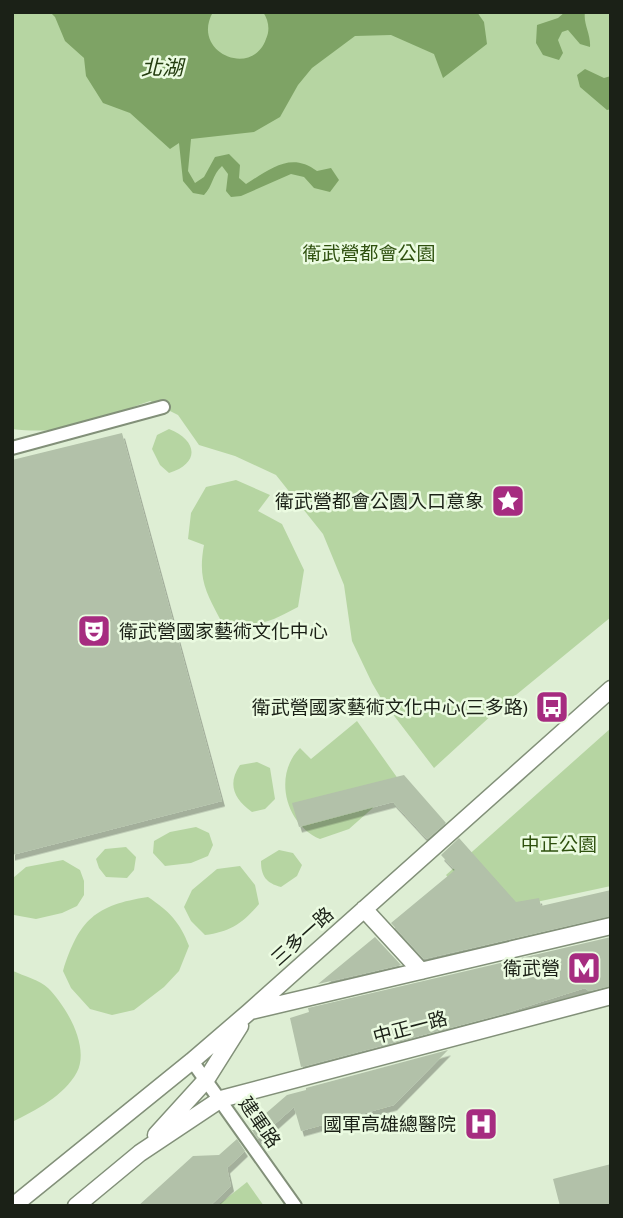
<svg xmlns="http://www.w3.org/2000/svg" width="623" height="1218" viewBox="0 0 623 1218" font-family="'Archivo Narrow','Noto Sans TC',sans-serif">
  <defs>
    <filter id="shadow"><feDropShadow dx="3" dy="5.5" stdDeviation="0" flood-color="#0004"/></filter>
  </defs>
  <rect width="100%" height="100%" fill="#deeed4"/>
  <path fill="#b6d5a2" d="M12,12H611V617L494,713L434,768L382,700L372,683L352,641L344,585L323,534L276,475L235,456L199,445L178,415L150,401C99,419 68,436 12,429Z
    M169,429C197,440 201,463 169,473L160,465L152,449L157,435Z
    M236,480L270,495L258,511L282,524L304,570L298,607C266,624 256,629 220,619C205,591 198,577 204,545L188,539L191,513L206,487Z
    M357,721L401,783L349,829L320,839C285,824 273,775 300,748L311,759Z
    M611,728V886L513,907L474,909L446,875Z
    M257,762L270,768L275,799L265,809L252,812C234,799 227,784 240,765Z
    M196,827L209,833L213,845L208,856L191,863L165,866L153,853L154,841L170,832Z
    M126,847L136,857L134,870L127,878L106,877L99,868L96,859L105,849Z
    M279,850L293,853L302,865L297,876L281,887C266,883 261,876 261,861Z
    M63,860L80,870L84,881V895L77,906L62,913L36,919L14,915L13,878L26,867Z
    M240,866L255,885L259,904C243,923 230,932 205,935L191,921L184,907L192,890L217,869Z
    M148,897C169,911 180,922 189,946L179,971L164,987L134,1010L112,1015L90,1009L71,988L63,971C79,920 95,905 148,897Z
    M13,971C24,976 40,980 48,988C66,1006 90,1046 77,1072C64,1096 36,1110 12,1122Z
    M247,1182L264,1206H217Z"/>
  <path fill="#7ea365" d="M50,12H213C190,52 252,79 266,39C270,30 269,21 263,12H477L484,22L487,44L443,78L434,54L391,35L355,36L312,68L298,85L280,117L254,132L191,139L188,171L195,183L204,177L215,157L229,154L240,165L239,178L246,184C270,169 291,151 317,171L331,168L339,180L330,192L314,188L304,177L291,174L241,196L231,197L226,191L228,174L222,166C212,175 213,186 204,195L193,193L183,181L179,143L170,149L130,113L103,103L86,76L84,58L65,41L55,17Z
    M565,12H585C583,24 591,34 590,47L580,44L568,30L562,32L558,40L563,53L559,60L543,55L536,43L537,25L558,18Z
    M585,69L604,78L611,76V109L607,110L580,87L577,75Z"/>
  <path fill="#b2c1a9" filter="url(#shadow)" d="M122,433L222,801L12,855V460Z
    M404,775L446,823L427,839L393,802L299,827L292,803Z
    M459,838L516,902L539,898L541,906L611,890V916L424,959L391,923L455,870L441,855Z
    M375,937L401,965L318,984Z
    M611,937V986L589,991L585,988L503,1014L301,1067L290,1018L309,1012L308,1008Z
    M448,1050L394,1105L301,1131L294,1107L258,1139L250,1127L287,1095L306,1090V1088Z
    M237,1139L245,1151L227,1168L231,1186L210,1206H138L193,1156L219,1155Z
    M611,1164V1206H560L553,1179Z"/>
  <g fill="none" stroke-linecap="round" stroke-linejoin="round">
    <defs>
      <path id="minor" d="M12,448L163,407
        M192,1061L295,1206"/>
      <path id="tertiary" d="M364,909L421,971
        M251,1011L611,926
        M156,1135L206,1080L240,1026
        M13,1206L192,1061L249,1012L611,689
        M76,1206L140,1153L221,1099L611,996"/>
    </defs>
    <use href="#minor" stroke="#829079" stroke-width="16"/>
    <use href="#tertiary" stroke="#829079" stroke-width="19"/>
    <use href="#minor" stroke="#fff" stroke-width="12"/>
    <use href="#tertiary" stroke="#fff" stroke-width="16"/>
  </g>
  <defs>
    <symbol id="sight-square" viewBox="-11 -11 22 22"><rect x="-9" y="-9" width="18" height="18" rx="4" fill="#a62c80" stroke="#ebfbe1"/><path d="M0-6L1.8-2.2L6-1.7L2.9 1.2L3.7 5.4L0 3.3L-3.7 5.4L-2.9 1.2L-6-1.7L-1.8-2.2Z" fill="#fff"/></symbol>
    <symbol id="theatre-square" viewBox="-11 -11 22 22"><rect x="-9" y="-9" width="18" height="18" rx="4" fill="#a62c80" stroke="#ebfbe1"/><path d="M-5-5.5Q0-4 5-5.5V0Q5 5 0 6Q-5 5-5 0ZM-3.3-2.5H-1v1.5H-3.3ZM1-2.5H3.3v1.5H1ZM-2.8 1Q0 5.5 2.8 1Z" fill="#fff"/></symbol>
    <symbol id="bus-square" viewBox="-11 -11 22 22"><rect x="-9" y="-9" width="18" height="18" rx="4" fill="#a62c80" stroke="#ebfbe1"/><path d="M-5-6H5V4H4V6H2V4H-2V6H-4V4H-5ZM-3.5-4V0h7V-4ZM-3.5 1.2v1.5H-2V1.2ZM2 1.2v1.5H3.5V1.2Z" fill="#fff"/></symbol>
    <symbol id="metro-square" viewBox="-11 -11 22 22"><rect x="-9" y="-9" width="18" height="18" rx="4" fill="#a62c80" stroke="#ebfbe1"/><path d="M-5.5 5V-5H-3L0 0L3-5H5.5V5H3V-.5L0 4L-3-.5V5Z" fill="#fff"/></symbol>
    <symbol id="hospital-square" viewBox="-11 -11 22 22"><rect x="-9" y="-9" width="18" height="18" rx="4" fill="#a62c80" stroke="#ebfbe1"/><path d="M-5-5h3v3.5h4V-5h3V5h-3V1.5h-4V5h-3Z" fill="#fff"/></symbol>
  </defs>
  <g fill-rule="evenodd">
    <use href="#sight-square" x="489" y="482" width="38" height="38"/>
    <use href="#theatre-square" x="75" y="612" width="38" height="38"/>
    <use href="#bus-square" x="533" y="688" width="38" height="38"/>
    <use href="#metro-square" x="565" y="949" width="38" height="38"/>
    <use href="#hospital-square" x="462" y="1105" width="38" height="38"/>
  </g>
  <g text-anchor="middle" stroke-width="5" stroke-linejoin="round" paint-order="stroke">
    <g font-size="19" fill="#2e500e" stroke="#ebfbe1">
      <text x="369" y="260">衛武營都會公園</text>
      <text x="559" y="851">中正公園</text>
    </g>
    <g font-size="19" fill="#1b2117" stroke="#ebfbe1" text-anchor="end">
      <text x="484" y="508">衛武營都會公園入口意象</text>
      <text x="119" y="638" text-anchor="start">衛武營國家藝術文化中心</text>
      <text x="528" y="714">衛武營國家藝術文化中心(三多路)</text>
      <text x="560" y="975">衛武營</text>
      <text x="456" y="1131">國軍高雄總醫院</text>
    </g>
    <g font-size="19" fill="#1b2117" stroke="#ebfbe1">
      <text transform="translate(302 936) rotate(-42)" y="7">三多一路</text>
      <text transform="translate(410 1027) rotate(-15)" y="7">中正一路</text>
      <text transform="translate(260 1122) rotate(55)" y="7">建軍路</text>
    </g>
    <g font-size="21" font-style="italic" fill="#243d10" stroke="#ebfbe1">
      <text x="162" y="75">北湖</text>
    </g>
  </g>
  <rect width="623" height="1218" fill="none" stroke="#1b2117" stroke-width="28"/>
</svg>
